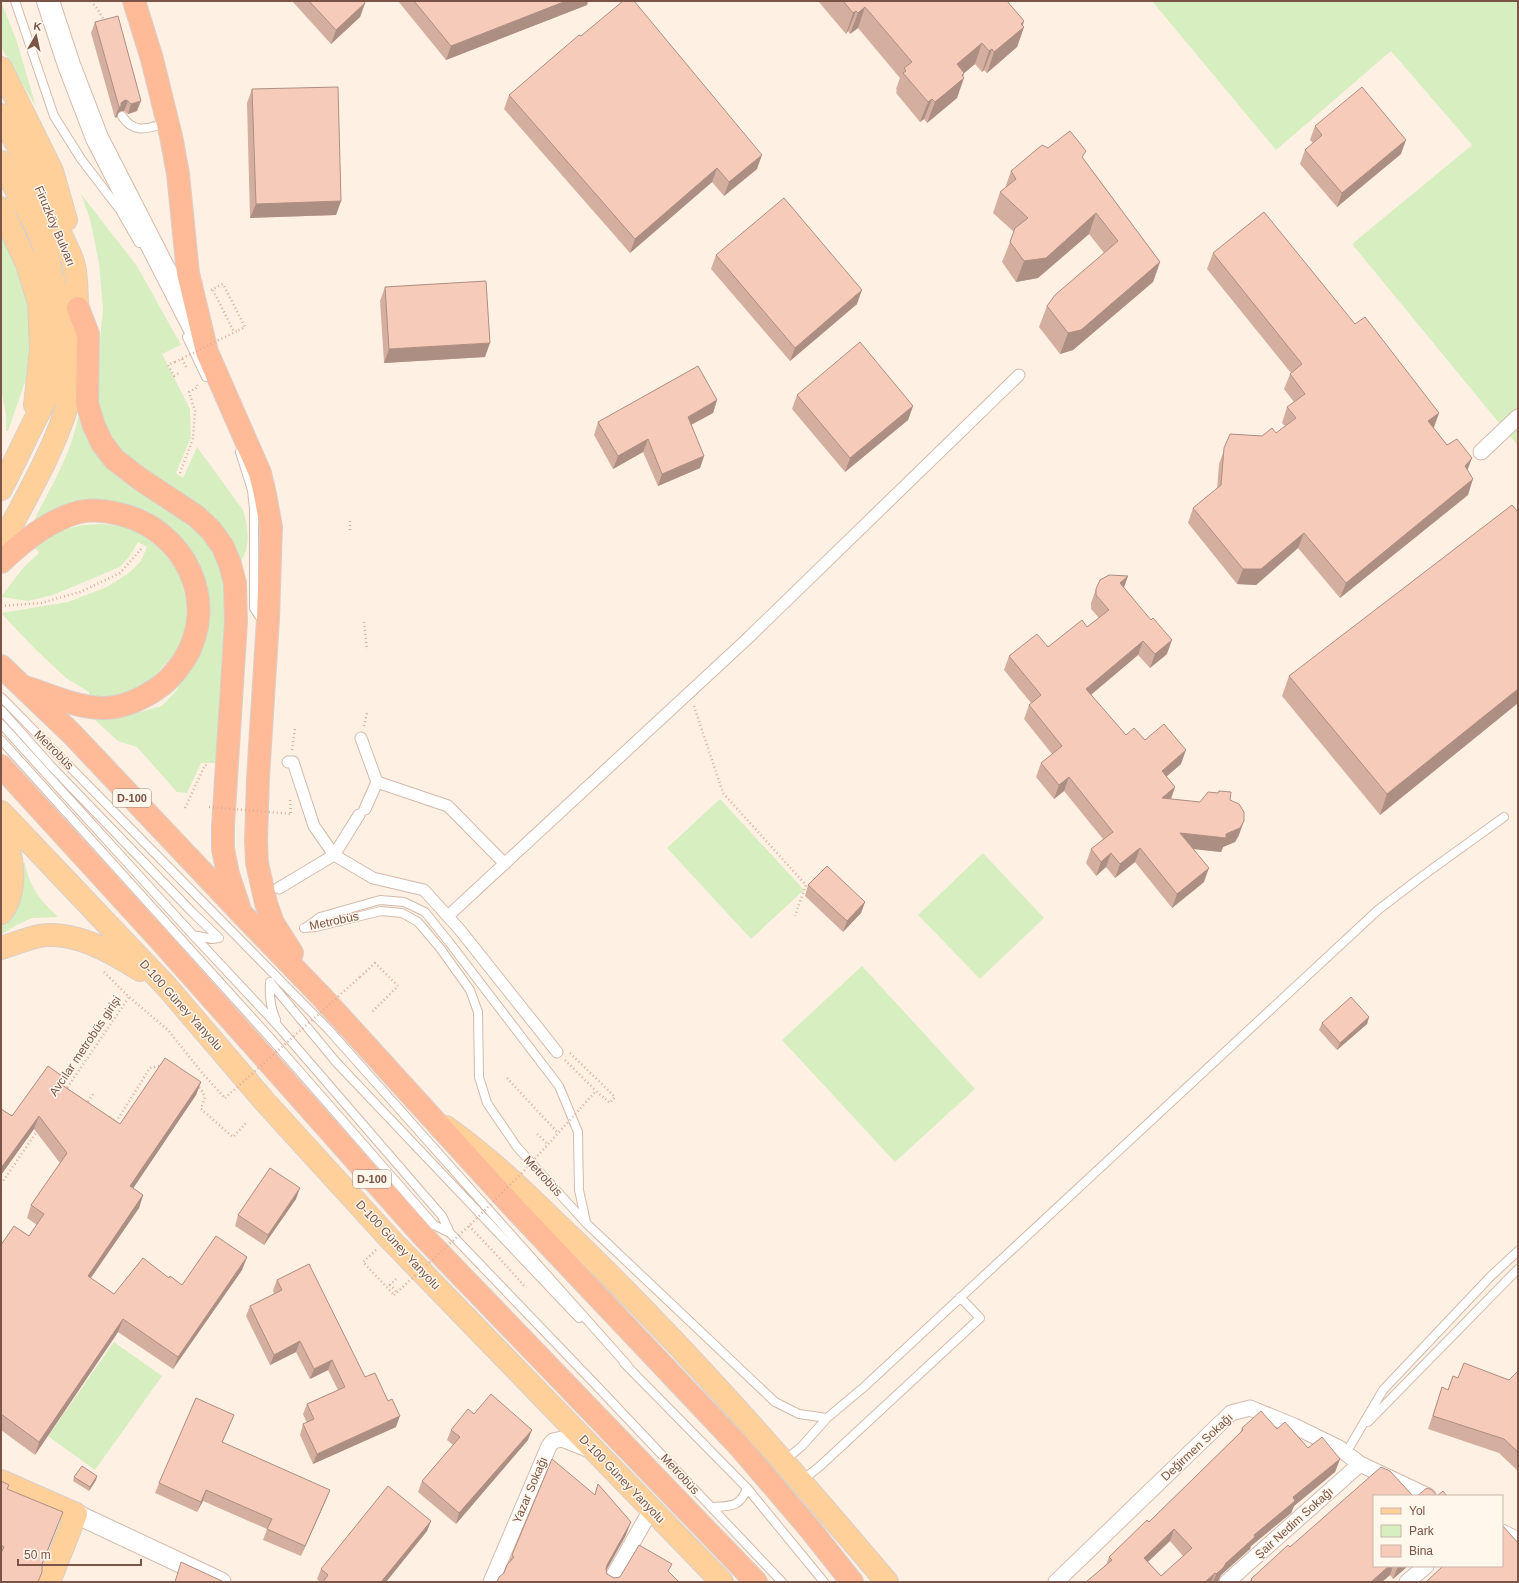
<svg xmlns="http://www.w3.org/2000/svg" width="1519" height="1583" viewBox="0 0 1519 1583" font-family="Arial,sans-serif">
  <rect width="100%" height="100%" fill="#fef1e4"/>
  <path fill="#d7eec1" d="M1,1L17,42L36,107L1,47Z
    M1152,1H1518V446L1352,244L1472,145L1391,51L1276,150Z
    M81,194L137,266L181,345L162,354L190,409L191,437L176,473L183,478L197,447L243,510C248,525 251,547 241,561L236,549L222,528L118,452L101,427L94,386L99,351L103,309L99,263L90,219Z
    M1,225L8,239L29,302L31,334L26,379L8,431H6V414L1,390Z
    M79,414L88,440L99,458L112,472L131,487L153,498L198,531L214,550L222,573L227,595L216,763H201L187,793L177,792L137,747L118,741L95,720L121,717L162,706L176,691L186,675L205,632L209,604L202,574L193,554L181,539L69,504L34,520C51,487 72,452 79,414Z
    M104,524L130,528L143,533L155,543L172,563L181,579L187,604L185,630L179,649L147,684L122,696L89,698V692L66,678L35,649L1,613L68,602L107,587L129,573L141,561L147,547L138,542L129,557L120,567L53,595L28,601L1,597L23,568L39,553L35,547L58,531L82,525Z
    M720,799L804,890L751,939L667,848Z
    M983,853L1044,918L980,979L918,915Z
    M21,862L25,863C29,887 41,901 58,917L32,918L15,926L1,935V927L10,916Z
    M862,966L975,1089L895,1162L782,1040Z
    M114,1342L162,1376L95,1470L48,1436Z"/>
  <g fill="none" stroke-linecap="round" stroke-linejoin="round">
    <defs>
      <path id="service" d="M15,1L54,116L81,159L120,210L139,243
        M122,116C134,135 149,128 167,123
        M187,337L206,377
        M240,452L252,490L254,509V608L259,616L265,618
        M1,697L328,1029L628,1366
        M1,710L51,766L192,912L219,938
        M1,724L193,935L278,1026L442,1216L450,1233
        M1,740L273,1041L434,1225L450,1233L593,1382L782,1582
        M304,928L316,927L381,911L402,913L418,922L440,948L470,990L478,1012L479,1077L487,1103L517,1147L586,1223L775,1402L799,1414L827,1418
        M305,928L320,917L380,900L404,902L425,912L449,942L559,1086L578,1132L579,1190L586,1222
        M193,935L212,939L219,938
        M270,982L336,1062L579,1318
        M270,982C269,996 270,1007 276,1020
        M624,1363L747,1488L824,1582
        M1368,1422L1518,1269
        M1346,1453L1383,1390L1491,1276L1518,1251
        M784,1461L802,1446L827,1418L864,1387L1378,910L1421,877L1504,817
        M801,1481L819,1467L980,1318L960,1297
        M711,1507C730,1506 740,1508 747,1488"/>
      <path id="pedestrian" d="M361,738L377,782L448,806L505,864
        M288,762H293L314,826L334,855L373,878L424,890L460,930L557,1052
        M365,809L377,782
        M279,888L334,855L359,815
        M448,916L746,640L1019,375"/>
      <path id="minor" d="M1481,452L1518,417
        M1502,1532L1518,1540
        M491,1582L549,1446L553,1441L562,1439L590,1450
        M610,1582L652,1508
        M1056,1582L1231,1413L1250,1408L1294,1426L1339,1448L1360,1464L1428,1496
        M1227,1582L1360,1464
        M1407,1582L1426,1566"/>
      <path id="tertiary" d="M76,1514L221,1582"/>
      <path id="secondary" d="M48,1L69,65L97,138L201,341"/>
      <path id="primary" d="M1,68L52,171L66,220
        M1,115C21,151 40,188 57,226C62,238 69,250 73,262C77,273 76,289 77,301C88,398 44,463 1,545
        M1,162C13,185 27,208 38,231C56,274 66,338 52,383C48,397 40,410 33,424C22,446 12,468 1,489
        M1,208L27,264L39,303L41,349L35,405
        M1,812L167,987L266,1103L389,1238L722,1582
        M1,831C14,853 18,892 1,913
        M1,948C14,944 26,939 39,936C74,930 112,952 140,970
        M446,1127C493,1160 533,1201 575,1241C686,1348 787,1464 887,1582
        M1,1481L76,1514L49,1582"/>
      <path id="trunk" d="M134,1L152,59L171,136L178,174L188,273L207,352L260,473L265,494L271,527L268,619L258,778L256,841L257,863L266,903L273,923L292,953
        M78,308L88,334L87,403L94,426L102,443L114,459L140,479L196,516L211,530L223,547L230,564L235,583L236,622L223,826V849L228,874L239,907
        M1,562C23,541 49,520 79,512C92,509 107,511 119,514C183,528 221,601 184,660C176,672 168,682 155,690C140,700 119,709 101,708C75,707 50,695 25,687
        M1,666L72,734L242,914L321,996L515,1209L739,1446L810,1529L852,1582
        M1,766L160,940L423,1236L756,1582"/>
    </defs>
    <use href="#service" stroke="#d4baab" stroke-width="10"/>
    <use href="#pedestrian" stroke="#d4baab" stroke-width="13"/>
    <use href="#minor" stroke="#d4baab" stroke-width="17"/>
    <use href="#tertiary" stroke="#d4baab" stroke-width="21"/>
    <use href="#secondary" stroke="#d7b9a8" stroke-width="24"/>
    <use href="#primary" stroke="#dacfcb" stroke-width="24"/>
    <use href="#trunk" stroke="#dacfcb" stroke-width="24"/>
    <path stroke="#dcae9b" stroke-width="2.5" stroke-dasharray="1 3" stroke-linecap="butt" d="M91,1L97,8L105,22
      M211,290L223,284L245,327L237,331
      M213,290L234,332
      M182,359L186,367
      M175,362L168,365L174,376L179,373
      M180,473L193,438L195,411L189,392L198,387L197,385
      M350,521V532
      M1,606L41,603L80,592L120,573L143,547
      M364,622L367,650
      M694,706L723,793L806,885L795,916
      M364,726L367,713
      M292,750L295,728
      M290,800L291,814
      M185,808L205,765L209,766
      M104,972L129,997L168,1030L203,1074L225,1098
      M360,977L375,963L398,986L372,1012
      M570,1053L615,1097L610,1103L604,1098
      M565,1060L596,1091
      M507,1078L558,1133
      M196,1085L201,1089L205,1097L201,1109L233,1137L246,1123
      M65,1091L129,997
      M89,1104L87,1103L94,1093
      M110,1117L116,1122L150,1068L162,1065
      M537,1134L548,1144
      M1,1184L38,1130
      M469,1226L494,1252
      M376,1250L363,1262L394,1295
      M494,1252L526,1288
      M396,1279L390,1285L397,1292"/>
    <use href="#service" stroke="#fff" stroke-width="8"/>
    <use href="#pedestrian" stroke="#fff" stroke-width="11"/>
    <use href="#minor" stroke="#fff" stroke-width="15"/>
    <use href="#tertiary" stroke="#fff" stroke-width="19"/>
    <use href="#secondary" stroke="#fff" stroke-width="22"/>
    <use href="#primary" stroke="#ffd09a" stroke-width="22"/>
    <use href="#trunk" stroke="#ffbb98" stroke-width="22"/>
    <path stroke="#dcae9b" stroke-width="2.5" stroke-dasharray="1 3" stroke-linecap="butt" d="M175,362L237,331
      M209,807L291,814
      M225,1098L360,977
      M394,1295L469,1226L523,1172L596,1091L604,1098"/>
  </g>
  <path fill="#d4af9f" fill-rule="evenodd" d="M292,1H364L365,3L360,17L331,44Z
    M398,1H588L587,5L446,60Z
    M818,1H1007L1024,21L1023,25L1024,27L1017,47L987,73L984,70L982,72L975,64L964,73L957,98L927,123L924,119L920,122L896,93L897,90L896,89L900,78L858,28L850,34L848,31L846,34Z
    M95,22L137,111L128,114L124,111H121L118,113L117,117L115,118L91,33Z
    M581,36L757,169L724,196L712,182L630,253L504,109L509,95Z
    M252,89L341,201L336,215L250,218L247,103Z
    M1315,126L1401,154L1337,207L1300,164L1305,150L1313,143L1310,140Z
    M1048,148L1083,158L1160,262L1153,282L1073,350L1060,354L1039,327L1047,306L1104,253L1089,234L1038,278L1016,282L1002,262L1014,232L993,213L1000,192L1005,188L1011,171Z
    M1213,253L1355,324L1439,413L1434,428L1467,470L1468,495L1340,598L1298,548L1256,585L1237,584L1188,523L1193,508L1217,489L1219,464L1230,434L1262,436L1276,433L1285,426L1282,423L1287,407L1294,402L1284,389L1290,374L1291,373L1207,269Z
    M716,255L857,304L790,361L711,269Z
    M385,287L485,357L384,363L380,301Z
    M797,395L913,406L908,420L845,472L792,409Z
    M717,400L713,413L691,425L704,456L700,468L658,486L643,452L613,469L594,435L598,422Z
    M1518,512V703L1380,815L1282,696L1289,676Z
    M1128,576L1124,587L1167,654L1150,668L1138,655L1091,695L1126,735L1145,740L1181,764L1166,776L1175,787L1171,799L1200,802L1218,793L1219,791L1230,800L1239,835L1235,842L1223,847L1221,852L1193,849L1204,882L1172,908L1135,862L1115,878L1106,867L1096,876L1086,863L1091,849L1103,839L1064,791L1054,799L1036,777L1041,763L1052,754L1024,719L1029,705L1031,703L1004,670L1009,656L1048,647L1087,627L1099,618L1091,609V603L1096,589Z
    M808,885L865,902L861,913L843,932L805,896Z
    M1369,1017L1367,1024L1337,1050L1319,1030L1322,1023Z
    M201,1082L196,1095L133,1188L143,1195L139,1208L91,1278L114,1294L169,1278L182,1285L247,1257L242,1270L173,1369L118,1332L35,1455L1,1430V1245L29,1236L37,1225L27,1218L31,1205L60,1163L34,1129L1,1175V1109L12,1116L64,1086L120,1124Z
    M296,1199L264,1245L235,1226L238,1215Z
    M277,1280L365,1377L396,1427L313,1464L300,1435L303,1424L307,1423L303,1414L307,1404L338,1390L328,1370L310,1379L296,1352L270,1365L246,1316L250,1306L274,1294L273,1290Z
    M1518,1371V1471L1499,1453L1428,1429L1442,1387L1448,1390L1458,1378L1509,1380Z
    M474,1414L528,1440L456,1524L418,1492L422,1481L453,1445L447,1440L451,1430Z
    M230,1425L222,1442L326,1500L301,1556L263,1540L267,1529L203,1501L197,1512L155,1493L159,1483Z
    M1242,1428L1277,1429L1308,1448L1340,1459L1335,1472L1294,1506L1291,1513L1251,1546L1250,1549L1221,1575L1218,1581L1217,1582H1086L1106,1565L1109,1557L1149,1522L1240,1433ZM1170,1541L1183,1556L1161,1576L1148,1562Z
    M97,1476L96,1480L89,1491L73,1481L74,1477Z
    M1,1481L7,1490L58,1525L42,1566L1,1582Z
    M598,1484L626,1535L606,1571L607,1574L614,1578L669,1572L679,1582L504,1573L508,1563L512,1555L595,1494Z
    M431,1521L427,1531L386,1582H320L317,1579L321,1569Z
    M1290,1547L1374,1566H1408L1393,1579L1390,1575L1382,1582H1250L1251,1579Z"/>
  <path fill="#ad8e82" d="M566,1H588L587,5L446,60L451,46Z
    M365,3L360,17L331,44L336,30Z
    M865,7L858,28L850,34L858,13Z
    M856,11L848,31L846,34L853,13Z
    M1024,21L1021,29L1024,27L1017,47L987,73L994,52Z
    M982,43L975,64L950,85L957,64Z
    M992,49L984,70L982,72L989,51Z
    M964,73L962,79L964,78L957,98L927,123L935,102Z
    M932,99L924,119L920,122L928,102Z
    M125,100L128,101L124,111H121L118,113L117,117L115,118L119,107L121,103Z
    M141,101L137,111L128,114L131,104Z
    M1406,140L1401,154L1337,207L1342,193Z
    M762,155L757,169L724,196L729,182Z
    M717,168L712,182L630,253L635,239Z
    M341,201L336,215L250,218L256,204Z
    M1096,213L1089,234L1038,278L1016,282L1024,261Z
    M1160,262L1153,282L1073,350L1060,354L1068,333Z
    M862,290L857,304L790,361L795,348Z
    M490,343L485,357L384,363L389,349Z
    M717,400L713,413L683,429L688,417Z
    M913,406L908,420L845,472L850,458Z
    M1439,413L1433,429L1428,421Z
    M648,439L643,452L613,469L618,456Z
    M704,456L700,468L658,486L662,474Z
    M1472,458L1466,474L1465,466Z
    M1473,479L1468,495L1340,598L1346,583Z
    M1304,533L1298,548L1256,585L1237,584L1243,569Z
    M1128,576L1123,590L1120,583Z
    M1172,640L1167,654L1150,668L1155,654Z
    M1143,641L1138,655L1081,703L1086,689Z
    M1518,689V703L1380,815L1387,794Z
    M1186,750L1181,764L1157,785L1162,771Z
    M1069,777L1064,791L1054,799L1059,785Z
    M1175,787L1170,801L1162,798Z
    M1244,821L1239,835L1235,842L1223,847L1221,852L1175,847L1180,833L1226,834Z
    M1140,848L1135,862L1115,878L1120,864Z
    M1111,853L1106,867L1096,876L1101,862Z
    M1209,868L1204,882L1172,908L1177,894Z
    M865,902L861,913L843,932L847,921Z
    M1369,1017L1367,1024L1337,1050L1340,1043Z
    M66,1079L62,1092V1085Z
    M201,1082L196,1095L126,1199L130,1186Z
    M39,1116L34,1129L1,1175V1168Z
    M300,1188L296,1199L264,1245L268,1235Z
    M143,1195L139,1208L83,1289L88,1276Z
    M247,1257L242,1270L173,1369L178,1357Z
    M123,1319L118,1332L35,1455L39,1442Z
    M300,1341L296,1352L270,1365L274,1355Z
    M332,1360L328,1370L310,1379L314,1369Z
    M234,1415L230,1425L218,1452L222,1442Z
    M400,1416L396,1427L313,1464L317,1454Z
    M532,1430L528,1440L456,1524L459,1513Z
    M1340,1459L1335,1472L1294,1506L1291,1513L1251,1546L1250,1549L1221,1575L1218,1581L1217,1582H1213L1216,1574L1226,1563L1293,1497Z
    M97,1476L96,1480L89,1491L90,1487Z
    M206,1490L203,1501L197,1512L201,1502Z
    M330,1490L326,1500L301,1556L305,1546Z
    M431,1521L427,1531L386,1582H381Z
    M631,1522L626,1535L602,1578L607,1565Z
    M1174,1529L1170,1541L1139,1570L1144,1558Z
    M1389,1566H1393L1390,1575L1382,1582H1371Z
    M1398,1566H1408L1393,1579Z
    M1215,1573L1211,1582H1205Z"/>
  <path fill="#f7cbb9" stroke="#ad8e82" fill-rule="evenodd" d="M309,1H364L365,3L336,30Z
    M414,1H566L451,46Z
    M623,1H634L762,155L729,182L717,168L635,239L509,95L579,35L581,36Z
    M843,1H1007L1024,21L1021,24L1024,27L994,52L992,49L989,51L982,43L957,64L964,73L962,75L964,78L935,102L932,99L928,102L903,73L906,71L904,68L912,62L865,7L858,13L856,11L853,13Z
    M118,16L141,101L131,104L128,101L125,100L121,103V107H119L95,22Z
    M338,87L341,201L256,204L252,89Z
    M1362,87L1406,140L1342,193L1305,150L1322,135L1315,126Z
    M1070,131L1086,151L1082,157L1160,262L1081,330L1068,333L1047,306L1055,295L1118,241L1096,213L1046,258L1024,261L1010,242L1015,228L1028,218L1000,192L1016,179L1011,171L1042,145L1048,148Z
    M784,198L862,290L795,348L716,255Z
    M1264,212L1355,324L1365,317L1439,413L1428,421L1447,445L1457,439L1472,458L1465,466L1473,479L1346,583L1304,533L1261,569H1243L1193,508L1221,485L1224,448L1230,434L1262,436L1272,428L1276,433L1296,418L1287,407L1305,394L1290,374L1302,364L1213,253Z
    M486,281L490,343L389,349L385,287Z
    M860,342L913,406L850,458L797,395Z
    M698,366L717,400L688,417L704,456L662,474L648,439L618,456L598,422Z
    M1512,505L1518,512V689L1387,794L1289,676Z
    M1109,575L1128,576L1120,583L1151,620L1153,618L1172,640L1155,654L1143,641L1086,689L1126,735L1134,728L1145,740L1164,724L1186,750L1162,771L1175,787L1162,798L1200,802L1208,792L1218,793L1219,791L1231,792L1230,800L1239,804L1244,812V821L1240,828L1226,834V838L1180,833L1209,868L1177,894L1140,848L1120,864L1111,853L1101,862L1091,849L1113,832L1069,777L1059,785L1041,763L1062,746L1029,705L1041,695L1009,656L1037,634L1048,647L1082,620L1087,627L1109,610L1096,595V589L1100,580Z
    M827,866L865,902L847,921L808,885Z
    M1351,997L1369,1017L1340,1043L1322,1023Z
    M165,1058L201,1082L130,1186L143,1195L88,1276L114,1294L143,1258L169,1278L170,1276L182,1285L216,1236L247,1257L178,1357L123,1319L39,1442L1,1414V1245L14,1226L29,1236L44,1214L31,1205L67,1153L39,1116L1,1168V1109L12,1116L48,1066L66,1079L62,1085L120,1124Z
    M270,1168L300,1188L268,1235L238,1215Z
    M309,1264L365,1377L375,1373L388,1401L392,1399L400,1416L317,1454L303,1424L314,1419L307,1404L345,1387L332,1360L314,1369L300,1341L274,1355L250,1306L282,1290L277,1280Z
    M1464,1363L1509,1380L1518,1371V1452L1504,1439L1433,1416L1442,1387L1448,1390L1453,1376L1458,1378Z
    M491,1394L532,1430L459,1513L422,1481L460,1437L451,1430L468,1409L474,1414Z
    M196,1398L234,1415L222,1442L330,1490L305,1546L267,1529L272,1519L206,1490L201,1502L159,1483Z
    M1261,1411L1277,1429L1285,1422L1308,1448L1322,1437L1340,1459L1293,1497L1295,1501L1254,1535L1255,1537L1226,1563L1223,1568L1216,1574L1215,1573L1205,1582H1086L1112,1560L1109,1557L1147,1520L1149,1522L1243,1430L1242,1428ZM1174,1529L1192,1548L1161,1576L1144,1558Z
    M552,1459L595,1495L598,1484L631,1522L607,1565L606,1569L607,1574L614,1578L620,1577L639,1545L672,1564L668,1571L679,1582H497L499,1577L504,1573L507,1565L514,1557L512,1555Z
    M82,1466L97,1476L90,1487L74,1477Z
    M1381,1467L1390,1471L1413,1496H1374V1566H1389L1371,1582H1250L1252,1580L1251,1579L1288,1545L1290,1547Z
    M1,1481L9,1485L7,1489L63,1512L42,1564V1572L38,1582H1V1553L4,1547L1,1545Z
    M388,1486L431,1521L381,1582H323L328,1575L321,1569Z
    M1427,1488L1432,1490L1437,1496H1417Z
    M1443,1491L1447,1496H1437Z
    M1502,1525L1518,1543V1582H1426L1443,1566H1502Z
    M181,1562L224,1582L226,1581L227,1582H175Z"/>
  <g text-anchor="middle" stroke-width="3" stroke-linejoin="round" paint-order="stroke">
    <g fill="#fff6ec" stroke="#a28578" stroke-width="1">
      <rect x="113" y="789" width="38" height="18" rx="3"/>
      <rect x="353" y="1170" width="38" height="18" rx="3"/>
    </g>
    <g font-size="11" font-weight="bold" fill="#7a5446">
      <text x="132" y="802">D-100</text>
      <text x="372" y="1183">D-100</text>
    </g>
    <g font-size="12" fill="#7a5446" stroke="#fff6ec">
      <text transform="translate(55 226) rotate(67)" y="4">Firuzköy Bulvarı</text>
      <text transform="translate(54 750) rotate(45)" y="4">Metrobüs</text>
      <text transform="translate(334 921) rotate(-12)" y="4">Metrobüs</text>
      <text transform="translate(181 1005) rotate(48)" y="4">D-100 Güney Yanyolu</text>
      <text transform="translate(85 1046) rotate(-56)" y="4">Avcılar metrobüs girişi</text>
      <text transform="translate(543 1176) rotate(47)" y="4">Metrobüs</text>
      <text transform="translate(398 1245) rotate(47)" y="4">D-100 Güney Yanyolu</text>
      <text transform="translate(1197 1447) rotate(-43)" y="4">Değirmen Sokağı</text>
      <text transform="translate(680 1474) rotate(47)" y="4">Metrobüs</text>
      <text transform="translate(622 1479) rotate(46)" y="4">D-100 Güney Yanyolu</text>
      <text transform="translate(530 1490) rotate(-67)" y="4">Yazar Sokağı</text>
      <text transform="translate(1294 1523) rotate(-42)" y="4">Şair Nedim Sokağı</text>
    </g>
  </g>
  <rect width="1519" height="1583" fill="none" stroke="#7a5446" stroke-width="4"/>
  <rect x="1373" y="1495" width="130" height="72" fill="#fff6ec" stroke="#cab5aa"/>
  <rect x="1381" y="1508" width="20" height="6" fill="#ffd09a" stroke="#cab5aa"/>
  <text x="1409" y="1515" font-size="12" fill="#7a5446">Yol</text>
  <rect x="1381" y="1525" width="20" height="12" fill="#d7eec1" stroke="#cab5aa"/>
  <text x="1409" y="1535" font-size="12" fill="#7a5446">Park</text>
  <rect x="1381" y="1545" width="20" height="12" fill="#f7cbb9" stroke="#cab5aa"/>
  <text x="1409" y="1555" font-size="12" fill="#7a5446">Bina</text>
  <g transform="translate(36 36) rotate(9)" stroke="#fff6ec" stroke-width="3" paint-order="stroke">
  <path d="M0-3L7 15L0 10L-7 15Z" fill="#7a5446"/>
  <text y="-6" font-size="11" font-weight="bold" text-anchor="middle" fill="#7a5446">K</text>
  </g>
  <path d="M18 1559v6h123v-6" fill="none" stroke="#7a5446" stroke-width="2"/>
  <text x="24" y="1559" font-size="12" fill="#7a5446" stroke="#fff6ec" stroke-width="3" paint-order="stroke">50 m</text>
</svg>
